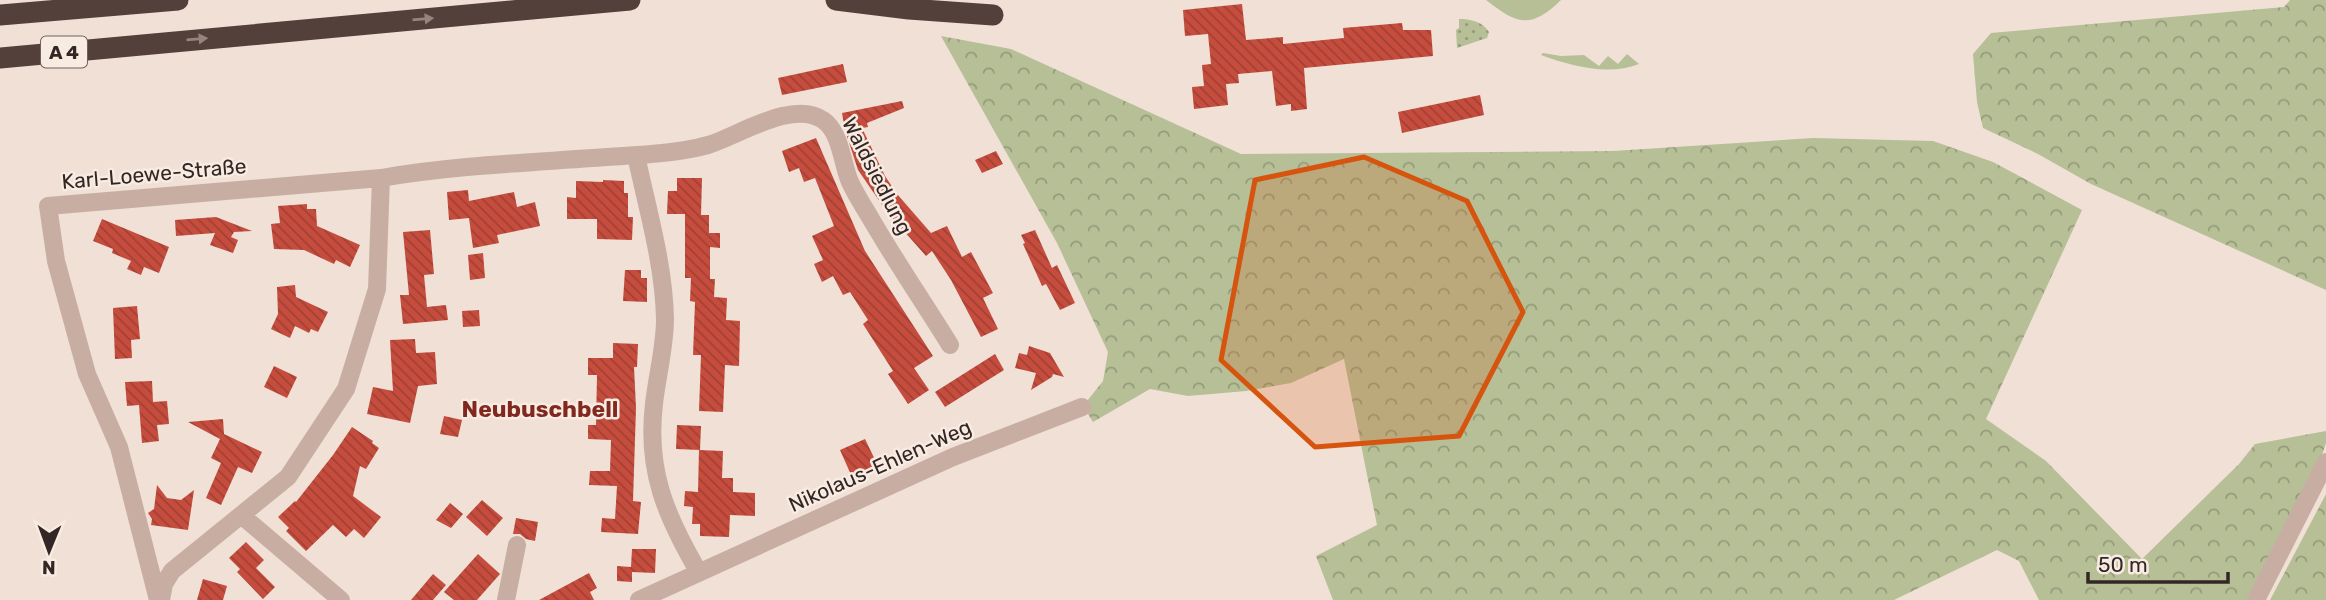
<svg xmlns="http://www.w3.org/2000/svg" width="2326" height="600" viewBox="0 0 2326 600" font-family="Rubik,sans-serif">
  <defs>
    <pattern id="forest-crowns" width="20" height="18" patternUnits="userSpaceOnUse" patternTransform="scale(1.75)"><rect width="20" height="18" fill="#b6bf96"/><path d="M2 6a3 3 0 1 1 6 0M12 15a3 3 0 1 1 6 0" fill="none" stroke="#959b7a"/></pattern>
    <pattern id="park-dots" width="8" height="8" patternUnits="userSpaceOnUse" patternTransform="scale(1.75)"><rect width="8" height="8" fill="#b6bf96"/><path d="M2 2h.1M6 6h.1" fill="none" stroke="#959b7a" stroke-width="1.8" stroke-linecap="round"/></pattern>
    <pattern id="building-back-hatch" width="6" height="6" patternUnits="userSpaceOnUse" patternTransform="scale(1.75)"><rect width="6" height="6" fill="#c64d3e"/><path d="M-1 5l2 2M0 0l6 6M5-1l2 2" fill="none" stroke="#a14034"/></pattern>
  </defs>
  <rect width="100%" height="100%" fill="#f0e0d6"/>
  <path fill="#b6bf96" d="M1486,0H1561C1530,30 1517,24 1486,0Z
    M1543,53L1561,56L1584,55L1599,66L1608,56L1618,64L1627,54L1639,64C1608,76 1571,66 1541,55Z"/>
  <path fill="url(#forest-crowns)" d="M2290,0H2326V290L2091,184L2038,154L1983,128L1977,102L1973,54L1991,33L2284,7Z
    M941,36L1011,49L1241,154L1613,151L1813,138L1933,141L1993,162L2082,210L1986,419L2046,461L2142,559L2239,464L2255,444L2326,431V443L2316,472L2248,600H2039L2019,561L1997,550L1894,600H1333L1316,556L1377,525L1344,359L1291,383L1246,391L1188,396L1150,389L1093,422L1083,406L1103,381L1108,352L1057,243Z
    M2326,494V600H2270Z"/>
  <path fill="url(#park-dots)" d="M1459,19C1470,19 1482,21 1489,32L1487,38L1457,48L1456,30L1459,28Z"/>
  <path fill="url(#building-back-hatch)" d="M1242,4L1246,40L1283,37V44L1344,38L1343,28L1402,23L1403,30H1431L1433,56L1304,68L1307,109L1291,111V104L1276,106L1272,71L1238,74L1239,83L1226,84L1228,105L1194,109L1192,87L1204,86L1202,65L1211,64L1208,34L1185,36L1183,10Z
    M843,64L847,82L782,95L778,78Z
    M1480,95L1484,115L1402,133L1398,112Z
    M902,101L904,108L867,123L868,127L862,128L885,176L897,194L931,233L947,226L962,257L971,252L993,293L983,298L998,329L981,337L951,280L932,251L926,256L887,212L858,170L845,130L842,113Z
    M816,138L865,251L933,356L914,368L929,390L908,404L888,374L893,371L863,324L868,320L850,292L843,295L833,276L822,282L814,264L823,260L812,236L834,226L815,178L804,182L799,168L789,172L782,151Z
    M996,151L1003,164L982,173L975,160Z
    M677,178H702L701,215H709V233H720V248L710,247V279H715L714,297L727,298L726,320L740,321L739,366L725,365L723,412L699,411L701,355H693L695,302L690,301L691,278H685V214H667L668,191H677Z
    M603,180L624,181V193H628V217H633L632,240L597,239V219H567V197L576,198V181L603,182Z
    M468,190L469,201L514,192L517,207L535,202L540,226L497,235L499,243L473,248L469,218L449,220L447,192Z
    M307,204V209H316L317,226L360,245L350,267L336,260L334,264L304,250L274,249L271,224L280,223L278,206Z
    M216,217L252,231L234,232L231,237L238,240L233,253L210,245L215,233L176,236L175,220Z
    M102,219L169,247L159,273L144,267L141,275L127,269L131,261L112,253L113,249L93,241Z
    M430,230L434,274L424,275L427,307L446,305L448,320L403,324L400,295H409L403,232Z
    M1035,230L1052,268L1057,265L1075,303L1060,310L1046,284L1042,286L1023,244L1025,243L1021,235Z
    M483,253L485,278L470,280L468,255Z
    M625,270H641V278H647V302L623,301Z
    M295,285L296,297L328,312L318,332L311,329L309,333L295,326L290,338L271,329L278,314L277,287Z
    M137,306L140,339L131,340L132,358L115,359L113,308Z
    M479,310L480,326L463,327L462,311Z
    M415,339L416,353L435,352L437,384L418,386L410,423L367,414L373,387L393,391L390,340Z
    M613,343L638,344L637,367H634L636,408L633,501L641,502L638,534L601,532L602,518L615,519L617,486L589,485L590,471H610L611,440L588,439V425H596L597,375H588V358H613Z
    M1029,346L1050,353L1064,377L1053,374L1052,377L1031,390L1036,373L1015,368L1019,353L1027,355Z
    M995,354L1004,370L945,407L935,392Z
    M274,366L297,377L287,398L264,387Z
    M152,381L153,402L167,401L169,424L157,425L159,441L142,443L139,405L127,406L125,382Z
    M444,416L462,420L458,437L440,434Z
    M223,419L224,434L262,452L252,473L238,467L221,505L206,498L221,463L211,458L220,439L188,422Z
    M677,425L701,426L700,450L676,449Z
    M352,427L373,441L372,443L379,448L366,469L360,466L353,496L381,517L364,538L354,529L346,537L333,525L306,551L286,531L289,528L278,517L295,501L296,502L333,455Z
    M865,439L878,466L852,477L840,450Z
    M699,450L723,451L722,478H733V492L755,493V516L730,515L729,537L700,536V524H692L693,507L684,506L685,491L698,492Z
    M157,485L167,498L181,500L194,490L188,530L151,525L152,519L148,513L154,509Z
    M482,500L503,518L487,536L466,517Z
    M450,503L463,514L451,528L436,520Z
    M516,518L538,522L535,541L526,539L520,534H513Z
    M246,542L264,560L256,568L275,587L263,599L237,572L240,569L229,558Z
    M632,549H656L655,573L632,572V582L617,581V566L631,567Z
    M478,554L500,574L477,600H454L444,592Z
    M589,573L597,588L590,592L594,600H539Z
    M433,574L446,585L433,600H411Z
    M203,579L227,586L223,600H197Z"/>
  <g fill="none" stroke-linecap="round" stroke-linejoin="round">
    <path stroke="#c8aea2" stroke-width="18" d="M636,155C647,208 664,264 665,319C665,347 657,376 654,404C646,470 666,516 698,571
      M241,515L341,600
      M158,600L119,447L87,374L56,261L48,206L381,178C451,166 522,163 592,158C630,155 672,155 708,145C738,136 793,99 823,120C841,132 842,164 850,182C856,195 864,207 871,219C896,262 924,303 950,345
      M161,600L164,584L172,571L288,477L346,389L377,289L381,178
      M506,600L517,545
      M639,600L953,457L1082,407
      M2256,600L2326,462"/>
    <path stroke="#54403b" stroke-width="21" d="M836,0L909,9L993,15
      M0,15L178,0
      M0,58L630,0"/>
  </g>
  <defs><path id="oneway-solid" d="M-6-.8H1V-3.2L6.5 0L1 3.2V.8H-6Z" transform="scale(1.75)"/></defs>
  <g fill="#96847e">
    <use href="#oneway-solid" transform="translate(423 19) rotate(-5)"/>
    <use href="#oneway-solid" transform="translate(197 39) rotate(-5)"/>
  </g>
  <path fill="#d6540e" fill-opacity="0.2" stroke="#d6540e" stroke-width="5" stroke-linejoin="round" d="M1364,157L1467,201L1523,312L1459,436L1315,447L1221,360L1255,180Z"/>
  <g text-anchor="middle" stroke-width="5" stroke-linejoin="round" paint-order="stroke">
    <rect fill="#f8ebe2" stroke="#6e625e" stroke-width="2" x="41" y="36.5" width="46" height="31" rx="5"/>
    <g font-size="19" font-weight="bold" fill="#332725">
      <text x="64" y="59">A 4</text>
    </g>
    <g font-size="21" fill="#332725" stroke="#f8ebe2">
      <text transform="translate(154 174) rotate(-5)" y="7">Karl-Loewe-Straße</text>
      <text transform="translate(877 176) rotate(63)" y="7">Waldsiedlung</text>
      <text transform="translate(880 466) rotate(-24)" y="7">Nikolaus-Ehlen-Weg</text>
    </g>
    <g font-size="23" font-weight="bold" fill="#81291e" stroke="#f8ebe2">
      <text x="540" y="417">Neubuschbell</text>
    </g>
  </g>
  <g transform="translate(49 551) rotate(181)" stroke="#f8ebe2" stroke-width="5" paint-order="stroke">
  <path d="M0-5L12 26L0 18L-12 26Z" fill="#332725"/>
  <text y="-10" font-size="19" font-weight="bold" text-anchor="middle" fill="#332725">N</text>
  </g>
  <path d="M2088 572v10h140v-10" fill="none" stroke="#332725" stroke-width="3.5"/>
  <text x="2098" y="572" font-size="21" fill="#332725" stroke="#f8ebe2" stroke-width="5" paint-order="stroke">50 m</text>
</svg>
